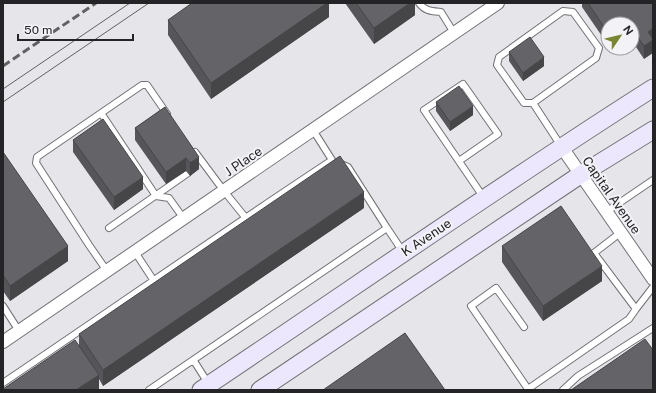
<svg xmlns="http://www.w3.org/2000/svg" width="656" height="393" viewBox="0 0 656 393" font-family="'Public Sans',sans-serif">
  <rect width="100%" height="100%" fill="#e6e5ea"/>
  <g fill="none" stroke-linecap="round" stroke-linejoin="round">
    <defs>
      <path id="service" d="M419,3C425,11 431,11 441,12L454,33
        M533,103H524L497,65L499,57L563,11L573,12L599,48L596,58L533,103L561,146
        M101,113L156,196L169,198L184,219
        M195,152L224,191L245,217
        M459,161L498,134L463,84L424,110L484,198
        M341,164L348,167L387,228
        M606,212L653,180
        M109,228L188,173
        M620,233L594,253L636,309L653,287
        M135,252L154,281
        M107,271L89,245L36,163L37,157L142,85H147L167,114
        M3,306L19,331
        M524,327L496,288L471,306L528,389L629,319L636,309
        M194,361L208,383
        M3,383C113,309 221,233 332,160L313,130
        M149,390L387,228L403,252
        M563,390L578,376L653,328"/>
      <path id="minor" d="M561,146L653,279
        M3,342L498,3"/>
      <path id="secondary" d="M201,390C352,289 500,185 653,88
        M260,390L580,175L653,130"/>
    </defs>
    <use href="#service" stroke="#727176" stroke-width="8"/>
    <use href="#minor" stroke="#727176" stroke-width="14"/>
    <use href="#secondary" stroke="#727176" stroke-width="19"/>
    <use href="#service" stroke="#fff" stroke-width="6"/>
    <use href="#minor" stroke="#fff" stroke-width="12"/>
    <use href="#secondary" stroke="#ede7fd" stroke-width="17"/>
    <path stroke="#616063" stroke-width="1" d="M3,89L130,3
      M3,102L149,3"/>
    <path stroke="#616063" stroke-width="3" stroke-dasharray="8 4" stroke-linecap="butt" d="M3,66L96,3"/>
  </g>
  <path fill="#565559" d="M329,3V17L211,99L168,35V20Z
    M345,3H415V15L374,44Z
    M582,3H653L644,59L632,41V24H608V45L582,7Z
    M509,52L544,66L523,81L509,61Z
    M436,102L473,115L450,131L436,111Z
    M165,107L199,169L190,176L186,171L166,184L135,140V128Z
    M73,140L143,189L114,210L73,152Z
    M3,152L68,261L10,301L3,291Z
    M364,208L103,386L99,379V390H3L79,345V334Z
    M502,246L602,281L543,321L502,262Z"/>
  <path fill="#464548" d="M327,3H329V17L211,99V83Z
    M410,3H415V15L374,44V28Z
    M653,28V53L644,59V46L648,32Z
    M544,57V66L523,81V73Z
    M473,106V115L450,131V122Z
    M199,157V169L190,176V163Z
    M186,158V171L166,184V172Z
    M143,177V189L114,210V197Z
    M364,192V208L103,386V370Z
    M68,246V261L10,301V286Z
    M602,266V281L543,321V306Z
    M99,375V390H76Z"/>
  <path fill="#646367" stroke="#464548" d="M192,3H327L211,83L168,20Z
    M356,3H410L374,28Z
    M588,3H653V28L648,32L653,39V40L644,46L632,29V24H629L627,22L624,24H608V33Z
    M530,37L544,57L523,73L509,52Z
    M459,86L473,106L450,122L436,102Z
    M165,107L199,157L190,163L186,158L166,172L135,128Z
    M103,119L143,177L114,197L73,140Z
    M3,152L68,246L10,286L3,275Z
    M340,156L364,192L103,370L79,334Z
    M561,206L602,266L543,306L502,246Z
    M405,333L445,390H323Z
    M645,339L653,350V390H571Z
    M75,340L99,375L76,390H3V389Z"/>
  <g text-anchor="middle" stroke-width="4" stroke-linejoin="round" paint-order="stroke">
    <g font-size="13" fill="#242325" stroke="#f3f2f7">
      <text transform="translate(243 161) rotate(-34)" y="5">J Place</text>
      <text transform="translate(612 195) rotate(55)" y="5">Capital Avenue</text>
      <text transform="translate(426 237) rotate(-34)" y="5">K Avenue</text>
    </g>
  </g>
  <rect width="656" height="393" fill="none" stroke="#242325" stroke-width="8"/>
  <g transform="translate(620 36) rotate(55)"><circle r="19" fill="#f3f2f7" stroke="#a09fa3"/>
  <path d="M0-3L7 15L0 10L-7 15Z" fill="#7a8633"/>
  <text y="-6" font-size="11" font-weight="bold" text-anchor="middle" fill="#242325">N</text>
  </g>
  <path d="M18 34v6h115v-6" fill="none" stroke="#242325" stroke-width="2"/>
  <text x="24" y="34" font-size="12" fill="#242325" stroke="#f3f2f7" stroke-width="3" paint-order="stroke">50 m</text>
</svg>
